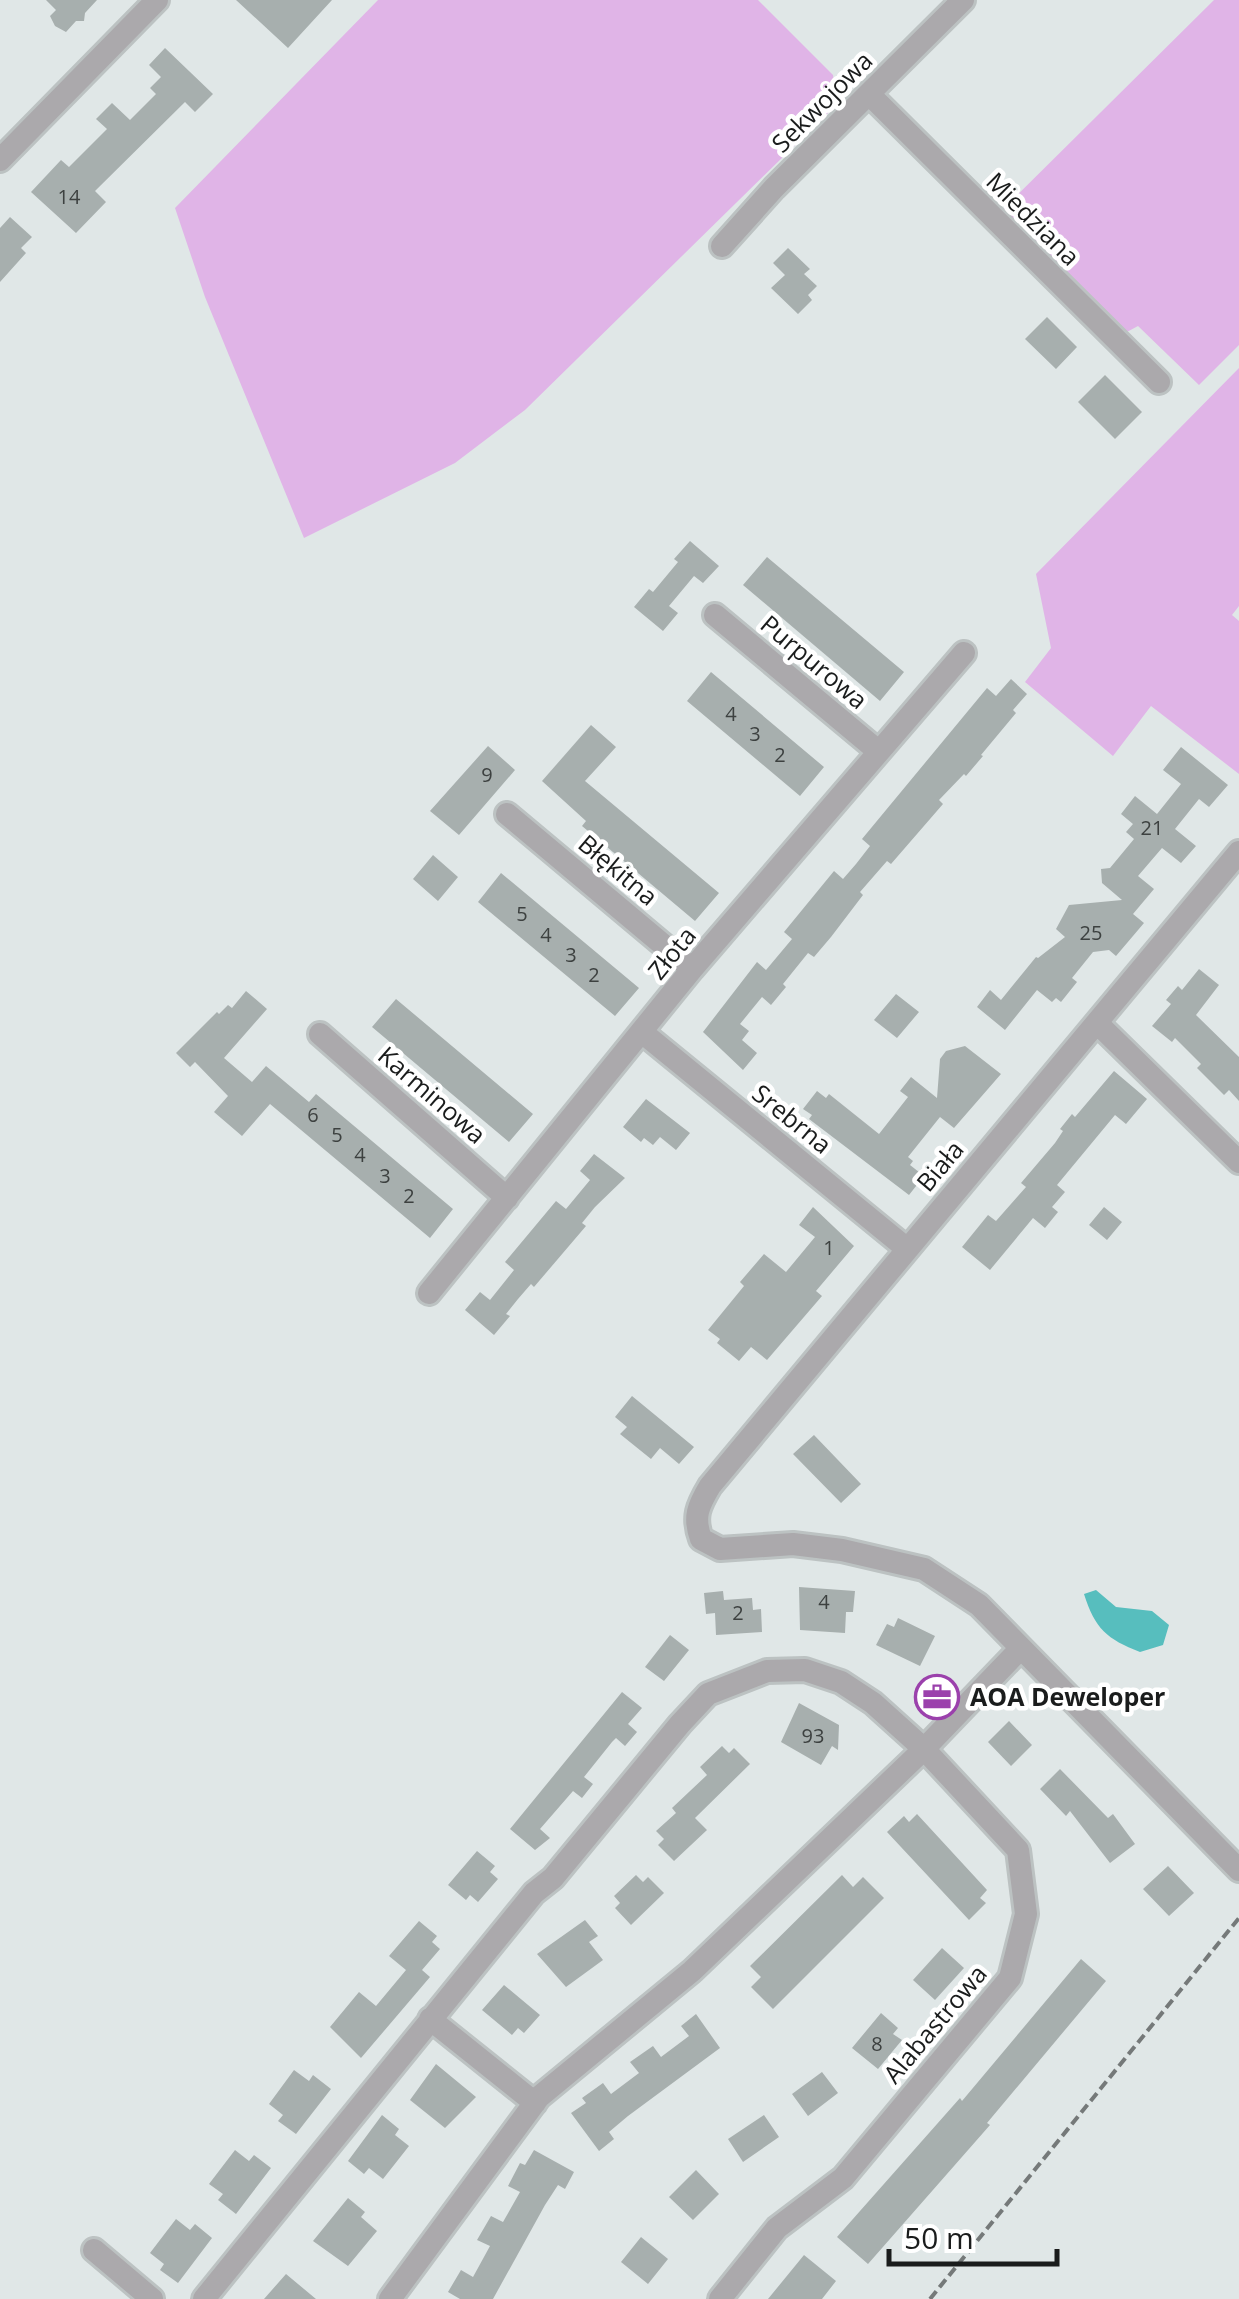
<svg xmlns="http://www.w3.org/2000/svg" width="1239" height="2299" viewBox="0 0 1239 2299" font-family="'Open Sans',sans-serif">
  <rect width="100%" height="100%" fill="#e0e7e7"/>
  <path fill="#e0b4e7" d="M378,0H758L833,75L837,104L525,410L455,463L304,538L205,297L175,208Z
    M1214,0H1239V345L1199,385L1138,326L1125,333L999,213Z
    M1239,368V606L1232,615L1239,621V774L1151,706L1113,756L1025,682L1051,648L1036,574Z"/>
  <path fill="#57bebe" d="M1096,1590L1116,1607L1152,1611L1169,1625L1163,1645L1140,1652C1107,1639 1095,1629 1084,1594Z"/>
  <path fill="#a7afae" d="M46,0H97L85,13L84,21H76L66,32L55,26L50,16L56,10Z
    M236,0H332L288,48Z
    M165,48L213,94L195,112L185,102L95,191L106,202L76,233L31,192L61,160L69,167L107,129L96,119L112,103L130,120L156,94L150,88L161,77L149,65Z
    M10,217L32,237L21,248L26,253L0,282V228Z
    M788,248L810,269L804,274L817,286L808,295L812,300L798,314L771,288L785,275L773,263Z
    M1047,317L1077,347L1056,369L1025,339Z
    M1105,375L1142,412L1115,439L1078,402Z
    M690,541L719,566L703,583L694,576L669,606L678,613L663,631L634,607L649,589L653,592L678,562L674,559Z
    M767,557L904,672L880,701L743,585Z
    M711,672L824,767L800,796L687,701Z
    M1011,679L1027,694L1013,710L1016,713L981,755L983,756L966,776L964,774L939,800L943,804L891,864L887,861L860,892L863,895L831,937L814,957L808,953L783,984L786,987L771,1005L762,997L740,1024L749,1031L742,1040L757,1053L743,1070L703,1032L757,962L766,970L792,939L784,932L834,871L843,879L856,864L870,846L862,839L987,688L996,696Z
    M591,725L616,747L585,781L719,893L695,921L582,826L586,821L542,781Z
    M488,746L515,770L459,835L430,811Z
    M1181,747L1228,785L1209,807L1199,799L1175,829L1196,846L1181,863L1162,848L1138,876L1154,889L1133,914L1144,923L1116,956L1109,950L1093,952L1072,978L1077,982L1061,1002L1056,998L1052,1002L1037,990L1005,1030L977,1007L990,990L1001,1000L1036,957L1038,958L1065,937L1056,929L1069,905L1122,900L1102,883L1101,869L1110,868L1134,839L1126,832L1133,824L1121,814L1135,796L1157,814L1181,784L1163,770Z
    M433,855L458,877L438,901L413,879Z
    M501,873L639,988L615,1016L478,902Z
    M1199,969L1219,985L1196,1015L1239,1057V1101L1229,1090L1224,1095L1197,1068L1201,1064L1175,1038L1172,1042L1152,1026L1171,1004L1166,1000L1178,986L1182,990Z
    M246,991L267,1009L224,1058L252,1082L266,1066L309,1102L316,1094L453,1209L430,1238L270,1104L242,1136L214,1112L228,1096L195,1062L190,1067L176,1053L217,1012L219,1014L228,1005L232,1008Z
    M896,994L919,1012L897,1038L874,1020Z
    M396,999L533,1114L509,1142L372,1027Z
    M965,1046L1001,1074L954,1128L940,1117L908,1157L913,1161L910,1165L924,1176L909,1195L809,1119L812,1115L803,1109L817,1091L826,1098L829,1094L879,1134L908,1097L900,1091L911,1077L937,1098L940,1059L946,1051Z
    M1114,1071L1147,1099L1126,1124L1115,1115L1057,1185L1065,1192L1052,1207L1058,1212L1045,1228L1033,1218L990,1270L962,1247L988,1215L996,1221L1026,1187L1021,1183L1055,1143L1063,1131L1060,1129L1072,1114L1075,1117Z
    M646,1099L690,1133L676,1150L660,1137L653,1145L644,1138L641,1142L623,1127Z
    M594,1154L625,1178L595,1207L582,1223L586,1226L534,1287L531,1284L518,1299L506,1314L510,1316L494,1335L465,1310L480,1292L490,1300L514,1270L505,1262L556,1201L566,1209L590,1180L580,1171Z
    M813,1207L854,1246L816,1291L822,1296L767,1360L751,1347L739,1361L717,1343L720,1339L708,1330L744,1286L740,1282L764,1254L786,1272L815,1237L799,1225Z
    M1104,1207L1122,1222L1107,1240L1089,1225Z
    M632,1396L694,1447L679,1464L660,1448L651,1459L620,1434L627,1427L615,1417Z
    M814,1435L861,1484L841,1503L793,1454Z
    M799,1587L855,1591L853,1612H846L845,1633L800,1630Z
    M723,1591L724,1600L752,1598L753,1610L761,1609L762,1632L716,1635L715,1613L706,1614L704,1593Z
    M898,1618L935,1636L920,1666L876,1645L887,1624L894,1627Z
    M670,1635L689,1650L664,1681L645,1667Z
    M944,1675L959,1690L929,1719L914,1703Z
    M622,1692L642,1708L628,1724L637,1732L625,1746L616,1738L612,1742L584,1777L593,1784L582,1798L573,1791L540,1829L550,1838L535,1850L510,1829Z
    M799,1703L839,1725L838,1750L832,1746L821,1765L781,1742Z
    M1009,1721L1032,1745L1011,1766L988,1742Z
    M722,1746L729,1753L734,1748L750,1764L695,1818L707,1830L674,1861L658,1845L664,1839L656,1831L676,1813L672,1808L707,1775L700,1767Z
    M1060,1769L1108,1818L1113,1814L1135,1844L1110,1863L1070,1811L1066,1816L1040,1789Z
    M917,1814L987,1890L980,1898L986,1903L969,1920L887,1832L904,1816L909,1822Z
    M477,1851L495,1866L490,1872L498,1879L478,1902L470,1895L466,1900L448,1885Z
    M1168,1866L1194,1893L1169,1916L1143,1889Z
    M636,1875L643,1882L648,1877L664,1893L631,1925L615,1908L620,1903L614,1896Z
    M842,1875L853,1887L863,1877L884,1898L773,2009L751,1987L761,1977L750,1966Z
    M585,1920L598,1936L589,1942L603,1960L566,1987L537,1954Z
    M419,1921L437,1936L432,1942L440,1949L422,1970L430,1977L361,2058L330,2027L359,1992L376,2006L406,1970L389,1956Z
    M942,1948L964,1968L935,2000L913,1980Z
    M1081,1959L1106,1981L987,2123L990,2125L868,2264L837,2237L960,2098L962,2101Z
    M504,1985L540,2015L524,2033L518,2028L512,2035L482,2010Z
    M881,2013L898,2028L893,2034L902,2040L878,2069L852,2048Z
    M696,2014L720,2048L628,2116L609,2132L614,2139L599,2151L571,2113L586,2103L582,2098L603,2083L611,2094L639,2073L630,2062L653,2046L661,2057L689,2036L681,2026Z
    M436,2064L476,2097L445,2128L410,2100Z
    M294,2070L309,2081L313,2075L331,2089L296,2134L278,2121L283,2115L269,2104Z
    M822,2072L838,2093L808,2116L792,2094Z
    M382,2115L399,2129L395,2135L409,2146L383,2179L369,2168L364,2174L348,2161Z
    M764,2115L779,2137L743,2162L728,2139Z
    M235,2150L249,2161L254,2155L271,2168L236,2214L218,2200L223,2194L209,2184Z
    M534,2150L574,2172L565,2189L558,2185L545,2205L493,2299H460L448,2292L461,2270L473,2277L490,2246L477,2240L491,2216L503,2222L520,2192L508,2186L520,2163L525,2165Z
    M696,2170L719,2194L693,2220L669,2197Z
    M348,2198L365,2212L361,2217L377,2231L348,2266L313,2241Z
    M176,2219L190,2230L195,2224L212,2238L178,2283L160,2270L164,2264L150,2253Z
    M641,2237L668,2259L648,2284L621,2262Z
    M804,2255L836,2281L822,2299H768Z
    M286,2274L316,2299H264Z"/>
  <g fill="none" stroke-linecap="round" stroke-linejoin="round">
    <defs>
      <path id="minor" d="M869,94L1159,382
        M0,160L157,0
        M722,246L774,188L963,0
        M715,615L878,751
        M507,814L692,969
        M1239,852L710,1486C698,1506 693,1517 701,1539L720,1549L793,1544L842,1550L924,1569L979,1605L1239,1870
        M1097,1023L1239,1162
        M643,1033L906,1248
        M320,1034L507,1198
        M429,1293L692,969L964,653
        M430,2019L535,2103
        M94,2250L152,2299
        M204,2299L534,1893L553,1878L680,1724L708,1694L767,1671L805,1670L841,1682L873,1703L924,1749L1018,1850L1026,1914L1010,1978L843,2178L777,2228L720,2299
        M390,2299L539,2097L692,1971L924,1749L1021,1648"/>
    </defs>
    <use href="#minor" stroke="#bcc2c2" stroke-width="28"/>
    <path stroke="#757979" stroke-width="4" stroke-dasharray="10 5" stroke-linecap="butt" d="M930,2299L1239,1918"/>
    <use href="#minor" stroke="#aba9ac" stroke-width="22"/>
  </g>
  <defs>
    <symbol id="office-ring" viewBox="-11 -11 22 22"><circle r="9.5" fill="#fff" stroke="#9b41ac" stroke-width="1.5"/><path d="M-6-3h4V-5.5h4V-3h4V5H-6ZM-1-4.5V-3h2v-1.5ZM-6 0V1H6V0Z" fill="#9b41ac"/></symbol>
  </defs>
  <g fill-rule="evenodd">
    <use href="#office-ring" x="912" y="1672" width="50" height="50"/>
  </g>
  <g text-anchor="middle" stroke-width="9" stroke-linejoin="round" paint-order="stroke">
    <g font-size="20" fill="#3d4140">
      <text x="69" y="204">14</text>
      <text x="731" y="721">4</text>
      <text x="755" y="741">3</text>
      <text x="780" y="762">2</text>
      <text x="487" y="782">9</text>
      <text x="1152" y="835">21</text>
      <text x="522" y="921">5</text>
      <text x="1091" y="940">25</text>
      <text x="546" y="942">4</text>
      <text x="571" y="962">3</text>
      <text x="594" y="982">2</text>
      <text x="313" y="1122">6</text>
      <text x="337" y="1142">5</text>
      <text x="360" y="1162">4</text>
      <text x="385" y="1183">3</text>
      <text x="409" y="1203">2</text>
      <text x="829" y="1255">1</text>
      <text x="824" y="1609">4</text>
      <text x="738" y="1620">2</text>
      <text x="813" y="1743">93</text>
      <text x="877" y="2051">8</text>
    </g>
    <g font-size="25" fill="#1a1c1c" stroke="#fff">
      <text transform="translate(822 102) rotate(-45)" y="9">Sekwojowa</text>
      <text transform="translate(1033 219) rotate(45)" y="9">Miedziana</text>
      <text transform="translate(814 662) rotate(40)" y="9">Purpurowa</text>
      <text transform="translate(618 870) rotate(40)" y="9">Błękitna</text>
      <text transform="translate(672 953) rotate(-51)" y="9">Złota</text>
      <text transform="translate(432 1095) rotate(41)" y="9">Karminowa</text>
      <text transform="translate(792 1119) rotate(39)" y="9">Srebrna</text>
      <text transform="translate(940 1166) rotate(-50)" y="9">Biała</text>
      <text transform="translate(935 2024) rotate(-50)" y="9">Alabastrowa</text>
    </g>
    <g font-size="25" font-weight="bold" fill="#1a1c1c" stroke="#fff" text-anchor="start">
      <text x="970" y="1706">AOA Deweloper</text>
    </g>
  </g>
  <path d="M889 2249v15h168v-15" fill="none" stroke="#1a1c1c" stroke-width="5"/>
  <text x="904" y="2249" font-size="30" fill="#1a1c1c" stroke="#ffffff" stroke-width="8" paint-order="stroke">50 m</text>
</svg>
